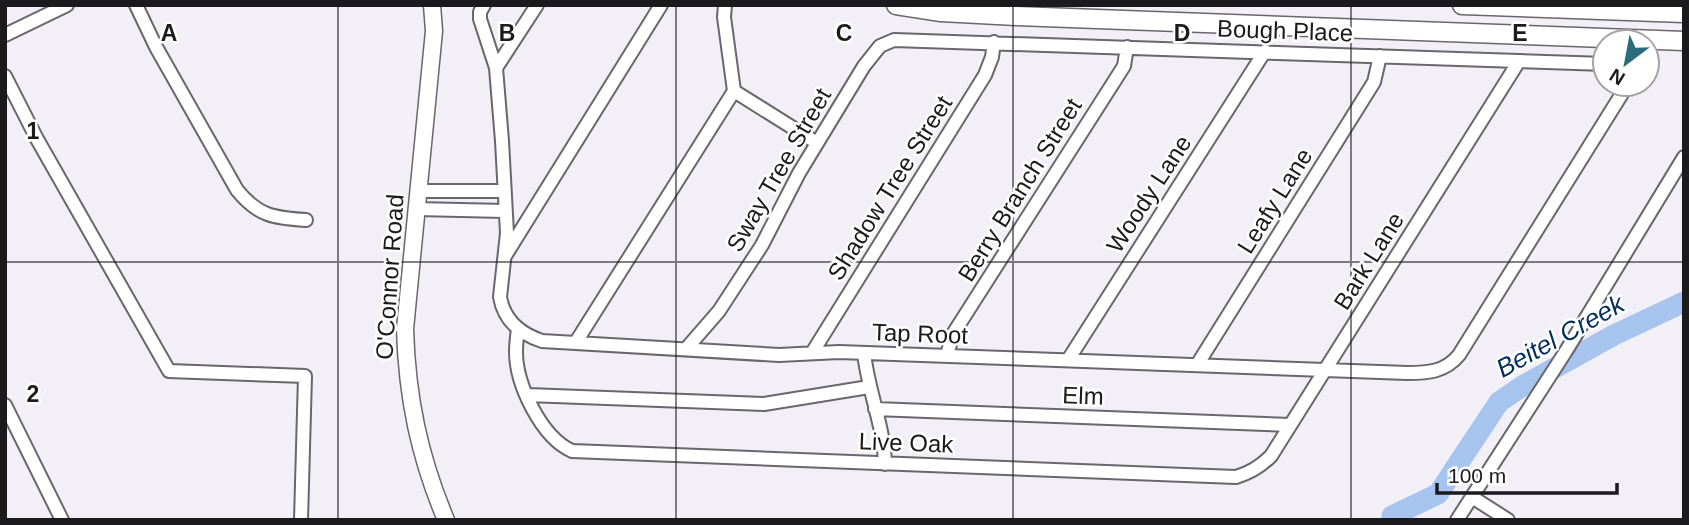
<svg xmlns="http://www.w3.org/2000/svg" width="1689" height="525" viewBox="0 0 1689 525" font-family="Arial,sans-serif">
  <rect width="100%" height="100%" fill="#f2eff7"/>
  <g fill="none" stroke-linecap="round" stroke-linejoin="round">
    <path stroke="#a6c4ed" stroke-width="3.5" d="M1389,520L1392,516"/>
    <path stroke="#a6c4ed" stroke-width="21" d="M1392,516L1438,494L1499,402L1524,385L1614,335L1684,302"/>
    <defs>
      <path id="minor" d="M136,5L156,47L237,190C258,216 274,218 306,220
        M484,5L480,12V19L496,68L502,141L507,233L500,297C504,321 521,334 542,341L779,355L839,352L1407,373C1428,373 1445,372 1459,355L1628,84
        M725,5L724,17L734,91
        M5,35L67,5
        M496,68L537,5
        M5,76L37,139L169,371L305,376L301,520
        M734,91L817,143
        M418,191H504
        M416,209L505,211
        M505,256L661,5
        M518,329C517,336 516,344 516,352C516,384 541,437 572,451L1236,477C1250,473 1261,466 1271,456L1519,61
        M576,342L734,91
        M686,349L719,311L762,245L799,173L864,66L880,46L894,40L1605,64
        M812,353L985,75L992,57L994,42
        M864,353C868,391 884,426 885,464
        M947,355L953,334L1124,66L1127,47
        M1068,360L1265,51
        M1197,365L1374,82L1380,56
        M528,395L764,404L869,387
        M5,405L62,520
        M875,409L1290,425
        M1472,497L1508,520
        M1457,520L1566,351L1684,157"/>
      <path id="major" d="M432,5L434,31L405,329C407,397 419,456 446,520"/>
      <path id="highway" d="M896,5L941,12L1016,16L1684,41
        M1462,5L1684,13"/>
    </defs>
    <use href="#minor" stroke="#69666d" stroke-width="16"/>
    <use href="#major" stroke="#69666d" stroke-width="19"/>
    <use href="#highway" stroke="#69666d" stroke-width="21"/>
    <use href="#minor" stroke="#fff" stroke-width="12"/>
    <use href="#major" stroke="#fff" stroke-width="16"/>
    <use href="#highway" stroke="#fff" stroke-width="18"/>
  </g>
  <path fill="none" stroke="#1b1a1c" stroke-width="2" stroke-opacity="0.55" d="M338,5V520M676,5V520M1013,5V520M1351,5V520M5,262H1684"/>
  <g text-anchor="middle" stroke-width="5" stroke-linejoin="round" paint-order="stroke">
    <g font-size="24" fill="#1b1a1c" stroke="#fff">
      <text transform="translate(1285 31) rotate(2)" y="8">Bough Place</text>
      <text transform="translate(779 170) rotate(-60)" y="8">Sway Tree Street</text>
      <text transform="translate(890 188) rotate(-58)" y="8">Shadow Tree Street</text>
      <text transform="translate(1020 190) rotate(-58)" y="8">Berry Branch Street</text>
      <text transform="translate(1149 194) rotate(-57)" y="8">Woody Lane</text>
      <text transform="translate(1275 201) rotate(-58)" y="8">Leafy Lane</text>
      <text transform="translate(1369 261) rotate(-58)" y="8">Bark Lane</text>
      <text transform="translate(390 277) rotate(-86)" y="8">O'Connor Road</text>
      <text transform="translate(920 334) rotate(2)" y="8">Tap Root</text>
      <text transform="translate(1083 396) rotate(2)" y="8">Elm</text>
      <text transform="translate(906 443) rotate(2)" y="8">Live Oak</text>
    </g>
    <g font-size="26" font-style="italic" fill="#032d5d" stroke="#fff">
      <text transform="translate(1560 336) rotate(-29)" y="9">Beitel Creek</text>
    </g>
  </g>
  <g font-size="23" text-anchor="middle" font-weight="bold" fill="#1b1a1c" stroke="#fff" stroke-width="5" stroke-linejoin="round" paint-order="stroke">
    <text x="169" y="41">A</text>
    <text x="507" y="41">B</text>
    <text x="844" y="41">C</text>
    <text x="1182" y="41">D</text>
    <text x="1520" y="41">E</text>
    <text x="33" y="139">1</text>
    <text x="33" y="402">2</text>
  </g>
  <rect width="1689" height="525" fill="none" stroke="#1b1a1c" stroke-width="14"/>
  <g transform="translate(1626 63) rotate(212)"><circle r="33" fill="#ffffff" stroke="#a4a3a4" stroke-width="2"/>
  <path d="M0-5L12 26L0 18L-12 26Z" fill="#2a6c7e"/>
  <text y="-10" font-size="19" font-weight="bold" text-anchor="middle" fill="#1b1a1c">N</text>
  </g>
  <path d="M1437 483v10h180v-10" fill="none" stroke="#1b1a1c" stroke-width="3.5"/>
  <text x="1448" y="483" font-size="21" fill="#1b1a1c" stroke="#ffffff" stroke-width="5" paint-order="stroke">100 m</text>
</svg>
